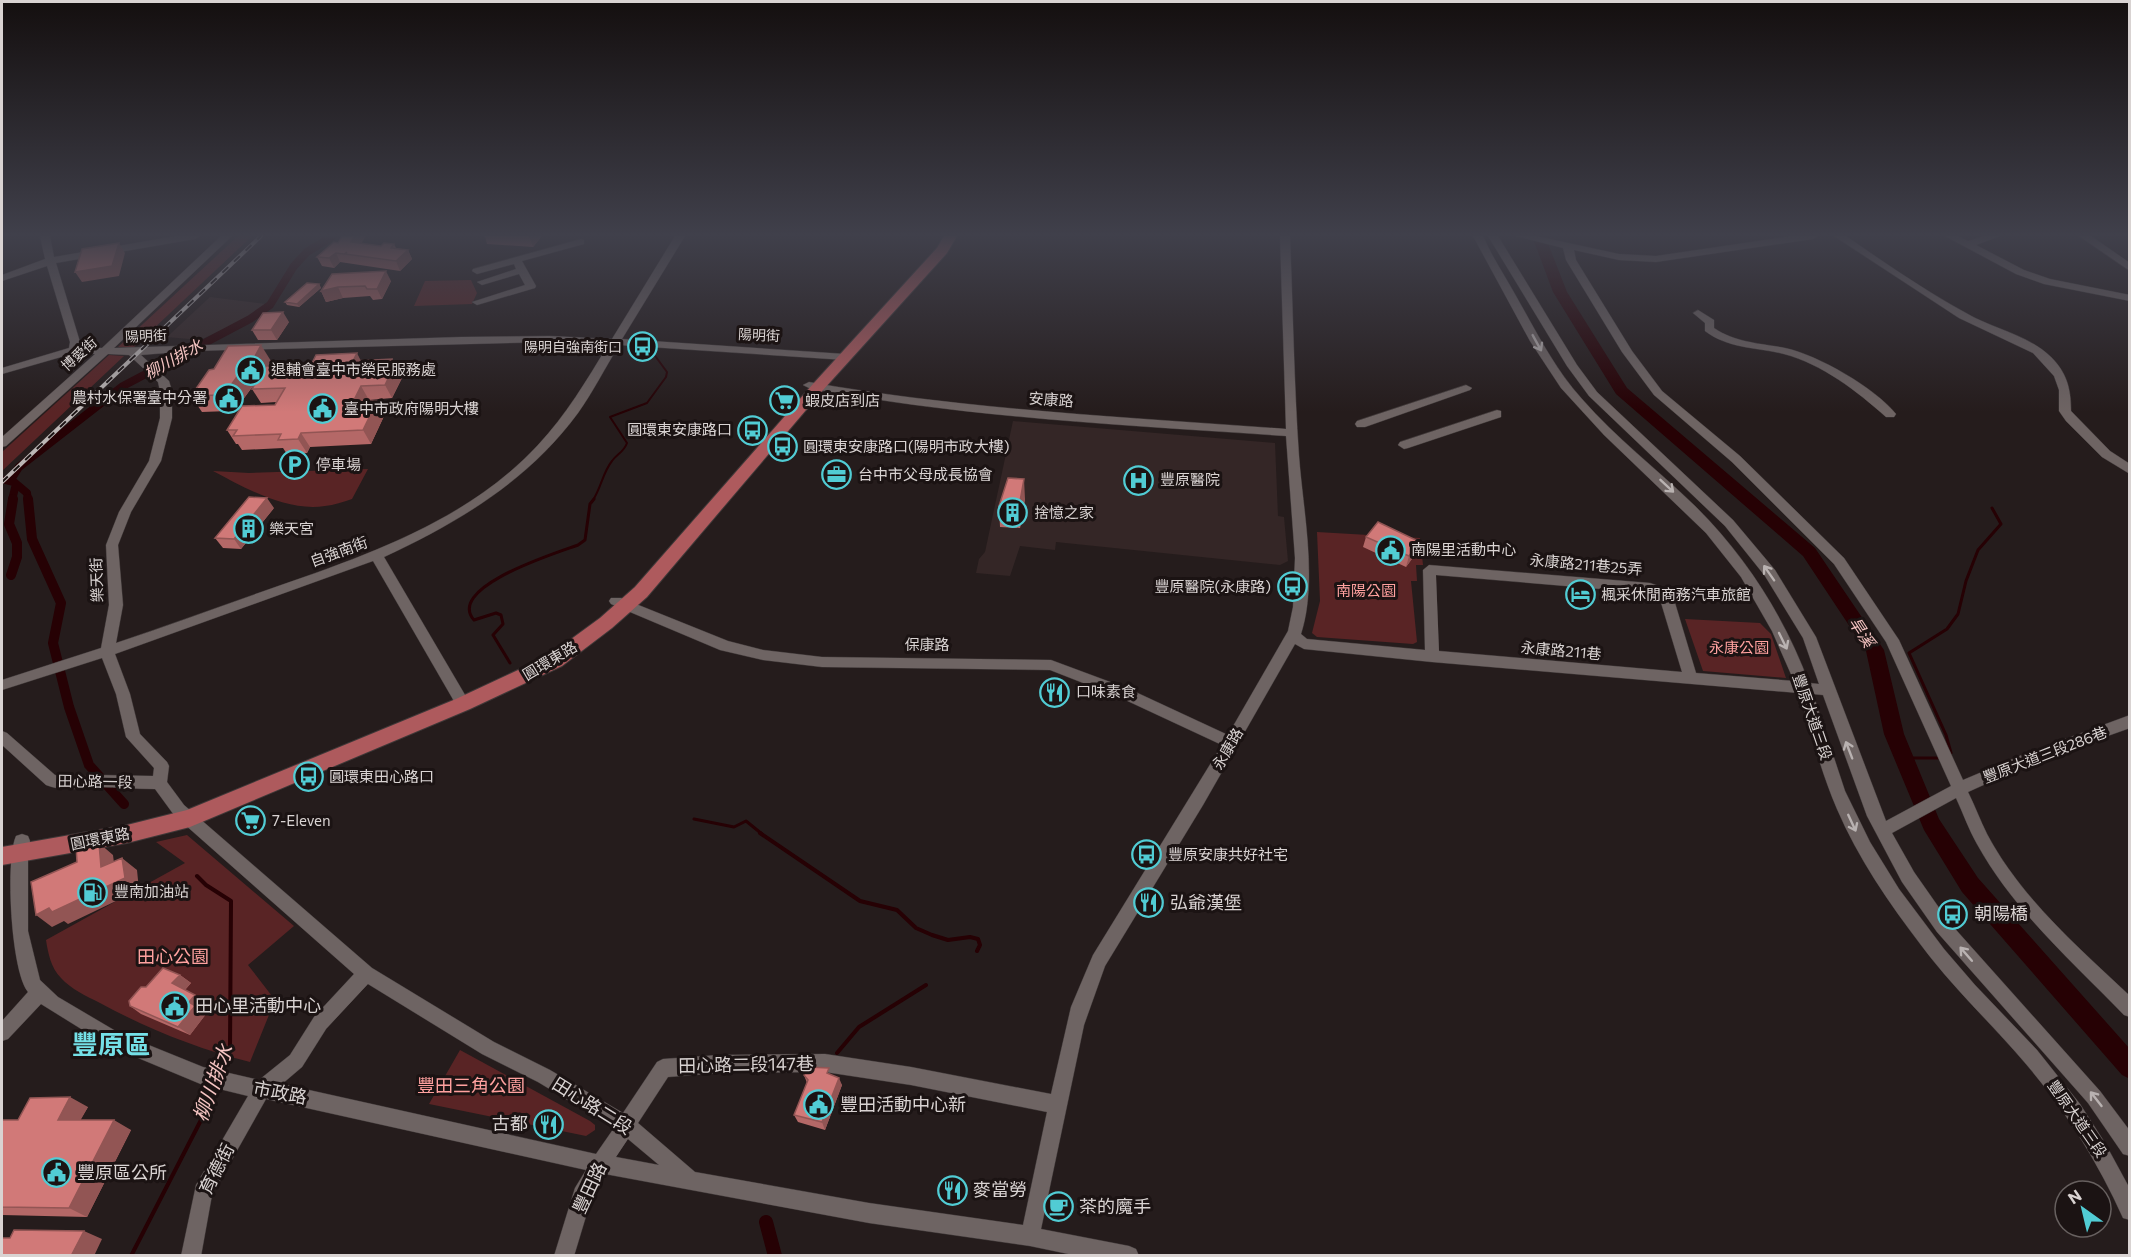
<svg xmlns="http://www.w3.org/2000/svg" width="2131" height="1257" viewBox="0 0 2131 1257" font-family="Commissioner,'Noto Sans TC',sans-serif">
  <rect width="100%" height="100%" fill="#251c1c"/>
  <path fill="#342626" d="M210,297L266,304L254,315L200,340L167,337Z
    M1013,421L1275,443L1278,516L1284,517L1288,561L1280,565L1056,542L1055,550L1020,546L1010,576L976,573L979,559L985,552Z"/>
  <path fill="#592425" d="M238,236H252L133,348L118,347Z
    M471,280L477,293L472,304L414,306L425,281Z
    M109,355L124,356L2,471V452Z
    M368,469L352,499C343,502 334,505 325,506C287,512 245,488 213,471L249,473Z
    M1317,532L1420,538L1423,565H1416L1417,581H1411L1417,642L1413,644L1317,637L1312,633L1320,601Z
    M1685,619L1760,623L1771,634L1786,678L1703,671Z
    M187,835L294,926L248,965L275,1000L250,1062C198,1049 148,1029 100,1003C86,996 71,989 61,978C51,968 48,953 46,940L185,863L156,842Z
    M460,1050L590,1121L595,1125V1130L586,1136L429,1104Z"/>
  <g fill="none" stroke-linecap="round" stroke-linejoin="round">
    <path stroke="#260104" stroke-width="2" d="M593,500C601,488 603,472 612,461C617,454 624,452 627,443L610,417L647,403L666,377L667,372L653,353L652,348"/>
    <path stroke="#260104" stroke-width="3" d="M510,663L493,635L503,624L501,615L496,613L474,620C445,587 559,552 578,545L585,540L590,504L594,499
      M1951,753L1946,735L1909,653L1947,629L1958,614L1966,581L1978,550L2001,524L1992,508
      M1903,758H1940
      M694,819L734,827L746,821L762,834"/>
    <path stroke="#260104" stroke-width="4" d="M760,833L860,901L897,910L916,928L932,935L948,940L970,937L978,939L980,945L977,951
      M197,876L206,885L231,901L230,1049L220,1073
      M837,1053L859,1027L926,985
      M131,1256L200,1122L215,1085"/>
    <path stroke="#260104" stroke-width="8" d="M6,480L14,482L27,493L28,500
      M10,481L19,467L123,386L250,319L270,305L294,266L307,252L333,236
      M12,500L16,484"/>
    <path stroke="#260104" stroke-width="10" d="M28,499L32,539L61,603L53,643L69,707L89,765L124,804
      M11,575L17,557V543L9,524L13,499"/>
    <path stroke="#260104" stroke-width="14" d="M766,1222L775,1256"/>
    <path fill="#260104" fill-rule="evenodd" d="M1532,236H1545L1567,292L1627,388L1815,548L1884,650L1904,734L1939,819L1978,878L2130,1049V1079L2122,1075L1962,892L1924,830L1884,734L1866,651L1803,556L1616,394L1553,292Z"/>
    <defs>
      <path id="minor" d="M40,236H50L54,257L176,236H200L195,239L56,263L80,342V347L102,348L221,236H232L114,348L461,337L549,336L612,339L675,236H685L622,339L845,354L850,357L845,360L619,345C605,368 593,392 578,413C528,481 459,522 384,557L468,700L470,704L468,708H458L373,561L115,654L130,694L140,734L167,762L169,766L167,782L184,805L372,968L494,1042L550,1070L623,1113L657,1062L663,1059L719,1055L825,1054L911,1067L1051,1094L1071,1007L1093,955L1222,745L1119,697L1050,670L822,667L763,660L720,650L611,604L609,601L611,598H621L728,641L763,650L822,657L1051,660L1129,689L1228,735L1288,631L1293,607L1295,558L1286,436C1126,425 967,418 809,388L803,385L809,382C967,410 1126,417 1286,429L1280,236H1290C1293,310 1294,383 1299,456C1303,511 1318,581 1301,634L1307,639L1425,650L1423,570L1429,565L1650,583L1670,590L1672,593L1696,673L1794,681L1772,631L1741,577L1706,533L1604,435L1561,388L1530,341L1473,236H1483C1492,257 1505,276 1516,296C1536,331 1554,368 1582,399C1616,438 1657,469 1694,505C1745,555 1784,616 1809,683L1819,684L1803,638L1765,576L1725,526L1589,396L1567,366L1488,236H1498L1577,365L1597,392L1733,520L1775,570L1816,637L1886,821L1951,786L1886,642L1834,564L1732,462L1654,395L1622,352L1566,260L1563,248L1516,236H1536L1619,254L1656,256L1791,236H1818L1813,239L1656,262L1619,260L1574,250L1576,260L1632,351L1662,391L1740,456L1844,558L1899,640L1963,780L2022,755L2130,715V728L2032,763L1968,792C1975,806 1980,820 1987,834C2021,898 2078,947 2130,996V1017L2124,1015C2072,961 2014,911 1977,844C1969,830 1963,813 1956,798L1892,833L1914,872L1949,922L2100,1091L2130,1131V1156L2123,1154L2088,1103L1937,932L1902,882L1867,816L1823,695L1813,694L1845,791L1870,842L1899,889L1944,949L1975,985L2037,1050L2080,1104L2105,1143L2130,1189V1220L2123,1218C2098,1162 2066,1111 2026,1064C1992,1024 1953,988 1921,945C1889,903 1858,858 1837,809C1821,772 1811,732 1799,693L1432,662L1304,649L1295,644L1203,805L1105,966L1084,1025L1041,1229L1129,1246L1136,1249L1139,1256H1078L1030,1246L869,1223L605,1174L593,1193L574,1256H554L575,1188L586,1170L266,1099L212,1195L201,1256H181L196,1185L248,1096L203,1085L107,1045L41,1004L8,1039L2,1041V1021L28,992C11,972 5,860 16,836L22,834L28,836L30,841L28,853V931L40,980L58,997L119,1033L203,1067L259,1080L290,1055L314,1017L354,974L174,815L155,789C136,789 117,787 98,787C79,788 64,792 46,785L2,745V731L7,733L55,775L69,778L98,775L153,776L154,768L126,737L116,694L102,658L2,690V680L101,648L109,605L106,545L119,512L149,461L160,418V391L158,382L129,355L108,354L6,446L2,447V437L95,354L75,353L2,374V368L69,348L70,342L47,266L2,281V275L45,259ZM549,342L608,345C587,380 566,415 538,445C467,522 362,557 267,590C216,608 166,626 116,643L123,605L118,545L131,512L161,461L172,418V391L169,381L141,355L190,351ZM1436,575L1649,593L1659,596L1682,672L1439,651ZM368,984L482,1054L538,1082L614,1128L596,1154L282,1084L302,1067L326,1029ZM825,1072L911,1085L1047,1112L1023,1225L869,1203L695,1172L638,1123L668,1077L719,1073ZM628,1139L659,1165L616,1157Z
        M1834,236H1846C1885,263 1924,290 1966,313C1993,329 2027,334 2051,357C2067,373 2071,389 2071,411L2110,451L2130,464V474L2102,457L2066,421L2059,411V390L2054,376L2033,353L1959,318Z
        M1945,236H1958L1968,241L1984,236H2000L1976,245L2024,270L2050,279L2130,295V301L2044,284L2016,274Z
        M2079,236H2091L2130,263V271Z
        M581,239L584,240V244L522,261L536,286L535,288L477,305L472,302L525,285L519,274L482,285L477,282L516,269L514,264L477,274L472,271L473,269Z
        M1698,310L1714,320V328C1736,343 1760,343 1785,348C1818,355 1875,388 1896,414L1894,417H1886C1857,391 1822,364 1784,354C1756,347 1729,349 1705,331V323L1693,313Z
        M1466,385L1472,388L1470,390L1365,427H1357L1355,424L1357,421Z
        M1497,410L1501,411V417L1408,448L1404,449L1398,445L1400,442Z"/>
      <path id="major" d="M944,236H957L947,253L823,390L647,597L612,628L562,666L470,709L190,827L127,843L2,865V847L127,825L187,810L456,699L548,656L600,618L635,587L813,384L937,248Z"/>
    </defs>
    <use href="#minor" stroke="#3f3838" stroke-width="1"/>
    <use href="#major" stroke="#3f3838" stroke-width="2"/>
    <use href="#minor" fill="#6e6463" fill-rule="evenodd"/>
    <use href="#major" fill="#ae5a5d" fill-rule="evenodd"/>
    <defs>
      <path id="rail" d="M2,482L261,236"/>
    </defs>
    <use href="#rail" stroke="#bcb6b5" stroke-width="4"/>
    <use href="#rail" stroke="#1b1313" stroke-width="2" stroke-dasharray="8" stroke-linecap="butt"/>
  </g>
  <path fill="#b46867" d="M483,236H542L533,247L487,244L485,237Z
    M361,244L381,246L394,244L396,248L408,250L412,259L400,271L340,262L334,268L322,266L317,257Z
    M332,274L391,281L382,299L373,300L370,296L343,298L326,302L321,291Z
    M319,284L321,288L299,307L287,305L285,302Z
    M289,322L277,340H258L252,330Z
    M228,346L271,361L268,366L361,360L396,362L403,376L392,398L369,400L368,401H377L385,414L371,444L310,447L307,453L287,454L283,448L242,450L238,444H236L227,430L275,405L276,402L261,403L252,389L259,378L242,401L235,402L229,411L202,412L191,396L214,369Z
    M1025,499L1020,528L1000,527L999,506Z
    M274,508L241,549L223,548L215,538Z
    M1366,537L1420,542L1417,552L1406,567L1363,547Z
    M180,975L191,983L185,990L195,995L206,1003L200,1010L206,1014L190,1035L141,1014L130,1006L146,987Z
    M804,1075H832L842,1085L825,1130L798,1122L794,1115L807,1083Z
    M88,1107L80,1120L131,1130L87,1217L2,1215V1120H18Z"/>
  <path fill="#925554" d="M355,236H366L356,252L351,242Z
    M529,236H542L533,247Z
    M119,243L125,253L119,276L82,282L75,272Z
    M408,250L412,259L400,271L396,261Z
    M336,253L340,262L334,268L329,258Z
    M386,271L391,281L382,299L377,289Z
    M319,284L321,288L299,307L297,304Z
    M338,287L343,298L326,302L321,291Z
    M283,312L289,322L277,340L271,330Z
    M261,345L271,361L262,378L252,362Z
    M357,353L364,367L353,361Z
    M392,359L395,364L396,362L403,376L392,398L385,385Z
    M248,362L258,378L242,401L231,385Z
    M224,386L235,402L229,411L218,395Z
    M361,386L369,400L361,415L353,402Z
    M377,401L385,414L371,444L363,430Z
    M301,433L310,447L307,453L298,439Z
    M1024,479L1025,499L1020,528L1019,507Z
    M267,498L274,508L241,549L234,539Z
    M1420,542L1417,552L1406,567L1409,556Z
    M99,843L113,855L116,879L101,867Z
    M122,858L137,870L139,890L68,924L64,921L52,927L36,915Z
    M180,975L191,983L183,992L172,983Z
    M195,995L206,1003L200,1010L206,1014L190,1035L178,1027L189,1002Z
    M839,1078L842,1085L825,1130L822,1122Z
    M70,1097L88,1107L75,1130L58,1120Z
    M114,1120L131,1130L87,1217L69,1208Z
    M84,1231L102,1239L94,1256H71Z"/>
  <path fill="#d17978" stroke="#925554" stroke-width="1.5" d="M342,236H355L351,242L381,246L384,243L394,244L391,248L408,250L396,261L345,254L347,252L344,254L336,253L329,258L317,257L334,242L338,243Z
    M119,243L112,266L75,272L82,249Z
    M386,271L377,289H367L365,286L338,287L321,291L332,274Z
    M307,283L319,284L297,304L285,302Z
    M283,312L271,330H252L263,313Z
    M261,345L252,362H248L231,385L224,386L218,395L191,396L209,370L214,369L228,346Z
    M357,353L353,361L392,359L391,362H396L385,385L361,386L353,402L377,401L363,430L301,433L298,439L278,440L281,434L233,436L237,430H227L242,406L275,405L285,388L252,389L266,366L312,363L316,355Z
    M1008,478L1024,479L1019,507L999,506Z
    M249,497L267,498L234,539L215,538Z
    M1378,522L1420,542L1409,556L1366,537Z
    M99,843L101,867L122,858L125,878L52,912L49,908L36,915L31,882L77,862L76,846Z
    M163,968L180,975L172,983L195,995L189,1002L195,1006L178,1027L130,1006L129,1001L141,987H146Z
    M807,1067L829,1068L827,1073L839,1078L822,1122L794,1115L808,1080L804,1075Z
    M70,1097L58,1120H114L69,1208L2,1207V1120H18L30,1098Z
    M14,1230L84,1231L71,1256H2V1238H10Z"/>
  <defs><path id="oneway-shaft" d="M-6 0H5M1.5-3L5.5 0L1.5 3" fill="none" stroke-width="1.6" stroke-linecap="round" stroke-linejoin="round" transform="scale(1.5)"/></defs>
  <g stroke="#b9b2b1">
    <use href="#oneway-shaft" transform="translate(1537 343) rotate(61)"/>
    <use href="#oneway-shaft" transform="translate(1667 486) rotate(43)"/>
    <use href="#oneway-shaft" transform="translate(1769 573) rotate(-125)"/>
    <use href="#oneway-shaft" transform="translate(1783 641) rotate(64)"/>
    <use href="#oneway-shaft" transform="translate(1849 750) rotate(-111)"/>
    <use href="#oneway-shaft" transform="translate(1852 823) rotate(65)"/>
    <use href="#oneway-shaft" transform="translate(1966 954) rotate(-131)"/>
    <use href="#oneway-shaft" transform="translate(2096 1099) rotate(-128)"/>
  </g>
  <linearGradient id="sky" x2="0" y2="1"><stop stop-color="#140f0f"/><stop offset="0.57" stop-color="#40404b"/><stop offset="1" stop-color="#40404b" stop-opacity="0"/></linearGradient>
  <rect width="2131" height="412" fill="url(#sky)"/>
  <defs>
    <symbol id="bus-ring" viewBox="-11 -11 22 22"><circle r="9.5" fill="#1b1313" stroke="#51ccd4" stroke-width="1.5"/><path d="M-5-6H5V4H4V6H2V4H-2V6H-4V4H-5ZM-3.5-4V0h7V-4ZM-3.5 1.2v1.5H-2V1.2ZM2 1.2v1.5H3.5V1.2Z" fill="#51ccd4"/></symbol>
    <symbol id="civic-ring" viewBox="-11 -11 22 22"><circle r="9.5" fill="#1b1313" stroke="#51ccd4" stroke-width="1.5"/><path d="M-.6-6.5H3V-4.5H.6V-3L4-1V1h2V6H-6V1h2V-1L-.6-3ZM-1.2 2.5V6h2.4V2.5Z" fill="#51ccd4"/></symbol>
    <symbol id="supermarket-ring" viewBox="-11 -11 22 22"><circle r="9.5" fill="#1b1313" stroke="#51ccd4" stroke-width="1.5"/><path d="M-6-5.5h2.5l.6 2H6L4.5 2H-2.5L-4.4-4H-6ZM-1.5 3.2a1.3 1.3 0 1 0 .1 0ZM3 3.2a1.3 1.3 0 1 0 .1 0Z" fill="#51ccd4"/></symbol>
    <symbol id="parking-ring" viewBox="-11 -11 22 22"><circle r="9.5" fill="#1b1313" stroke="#51ccd4" stroke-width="1.5"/><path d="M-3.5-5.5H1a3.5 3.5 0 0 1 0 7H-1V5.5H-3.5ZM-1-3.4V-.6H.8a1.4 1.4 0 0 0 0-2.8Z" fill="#51ccd4"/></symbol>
    <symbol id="office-ring" viewBox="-11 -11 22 22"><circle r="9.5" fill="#1b1313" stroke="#51ccd4" stroke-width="1.5"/><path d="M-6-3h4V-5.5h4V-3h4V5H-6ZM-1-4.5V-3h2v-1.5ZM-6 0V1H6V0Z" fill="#51ccd4"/></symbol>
    <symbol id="hospital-ring" viewBox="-11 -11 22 22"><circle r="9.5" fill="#1b1313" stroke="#51ccd4" stroke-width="1.5"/><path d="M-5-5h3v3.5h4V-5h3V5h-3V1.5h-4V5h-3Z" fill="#51ccd4"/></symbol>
    <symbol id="building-ring" viewBox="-11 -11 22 22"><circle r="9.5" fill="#1b1313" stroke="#51ccd4" stroke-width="1.5"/><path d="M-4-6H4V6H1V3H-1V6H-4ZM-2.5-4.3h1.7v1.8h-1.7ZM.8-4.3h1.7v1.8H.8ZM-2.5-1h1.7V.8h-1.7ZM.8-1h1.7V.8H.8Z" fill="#51ccd4"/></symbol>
    <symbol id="hotel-ring" viewBox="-11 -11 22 22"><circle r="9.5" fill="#1b1313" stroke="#51ccd4" stroke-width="1.5"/><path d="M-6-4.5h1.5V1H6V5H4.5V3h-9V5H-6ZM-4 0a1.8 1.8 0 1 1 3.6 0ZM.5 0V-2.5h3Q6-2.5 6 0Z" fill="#51ccd4"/></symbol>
    <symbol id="restaurant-ring" viewBox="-11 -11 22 22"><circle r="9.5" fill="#1b1313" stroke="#51ccd4" stroke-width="1.5"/><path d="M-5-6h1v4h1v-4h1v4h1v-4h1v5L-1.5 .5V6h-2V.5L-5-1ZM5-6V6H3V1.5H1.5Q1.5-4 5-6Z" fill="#51ccd4"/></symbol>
    <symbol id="fuel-ring" viewBox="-11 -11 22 22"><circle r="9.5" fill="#1b1313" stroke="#51ccd4" stroke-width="1.5"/><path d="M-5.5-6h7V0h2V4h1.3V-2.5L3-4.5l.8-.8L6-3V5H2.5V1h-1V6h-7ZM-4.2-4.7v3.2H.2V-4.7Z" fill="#51ccd4"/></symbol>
    <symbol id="cafe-ring" viewBox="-11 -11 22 22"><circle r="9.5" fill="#1b1313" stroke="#51ccd4" stroke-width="1.5"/><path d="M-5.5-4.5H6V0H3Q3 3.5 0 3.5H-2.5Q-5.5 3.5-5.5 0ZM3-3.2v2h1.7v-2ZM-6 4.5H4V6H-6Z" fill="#51ccd4"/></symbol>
  </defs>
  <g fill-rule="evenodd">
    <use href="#bus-ring" x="626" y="330" width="33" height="33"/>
    <use href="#civic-ring" x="234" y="354" width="33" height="33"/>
    <use href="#civic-ring" x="212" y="382" width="33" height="33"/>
    <use href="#supermarket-ring" x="768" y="384" width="33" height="33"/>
    <use href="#civic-ring" x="306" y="392" width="33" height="33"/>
    <use href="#bus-ring" x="736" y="414" width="33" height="33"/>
    <use href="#bus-ring" x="766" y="430" width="33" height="33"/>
    <use href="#parking-ring" x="278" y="448" width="33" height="33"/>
    <use href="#office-ring" x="820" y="458" width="33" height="33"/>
    <use href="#hospital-ring" x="1122" y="464" width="33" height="33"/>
    <use href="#building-ring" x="996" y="496" width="33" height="33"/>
    <use href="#building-ring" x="232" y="512" width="33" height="33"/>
    <use href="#civic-ring" x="1374" y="534" width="33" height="33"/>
    <use href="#bus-ring" x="1276" y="570" width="33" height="33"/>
    <use href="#hotel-ring" x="1564" y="578" width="33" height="33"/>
    <use href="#restaurant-ring" x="1038" y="676" width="33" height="33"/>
    <use href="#bus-ring" x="292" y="760" width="33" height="33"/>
    <use href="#supermarket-ring" x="234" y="804" width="33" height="33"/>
    <use href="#bus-ring" x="1130" y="838" width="33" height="33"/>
    <use href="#fuel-ring" x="76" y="876" width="33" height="33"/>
    <use href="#restaurant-ring" x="1132" y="886" width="33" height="33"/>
    <use href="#bus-ring" x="1936" y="898" width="33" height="33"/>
    <use href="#civic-ring" x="158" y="990" width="33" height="33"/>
    <use href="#civic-ring" x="802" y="1088" width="33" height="33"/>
    <use href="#restaurant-ring" x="532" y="1108" width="33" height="33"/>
    <use href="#civic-ring" x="40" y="1156" width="33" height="33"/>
    <use href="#restaurant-ring" x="936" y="1174" width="33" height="33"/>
    <use href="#cafe-ring" x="1042" y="1190" width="33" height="33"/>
  </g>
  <g text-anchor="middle" stroke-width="6" stroke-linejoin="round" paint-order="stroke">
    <g font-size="14" fill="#d9d3d2" stroke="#1b1313">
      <text transform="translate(759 335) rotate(3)" y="5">陽明街</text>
      <text transform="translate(146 336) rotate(-3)" y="5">陽明街</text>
      <text transform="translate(79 354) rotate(-42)" y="5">博愛街</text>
    </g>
    <g font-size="14" fill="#d9d3d2" stroke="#1b1313" text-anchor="end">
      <text x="622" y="352">陽明自強南街口</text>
    </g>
    <g font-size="15" fill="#d9d3d2" stroke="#1b1313" text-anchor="start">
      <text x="271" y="375">退輔會臺中市榮民服務處</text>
      <text x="207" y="403" text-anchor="end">農村水保署臺中分署</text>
      <text x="805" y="406">蝦皮店到店</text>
      <text x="344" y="414">臺中市政府陽明大樓</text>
      <text x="732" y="435" text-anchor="end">圓環東安康路口</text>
      <text x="803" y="452">圓環東安康路口(陽明市政大樓)</text>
      <text x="316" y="470">停車場</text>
      <text x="858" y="480">台中市父母成長協會</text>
      <text x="1160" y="485">豐原醫院</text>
      <text x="1034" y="518">捨憶之家</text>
      <text x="269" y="534">樂天宮</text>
      <text x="1411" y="555">南陽里活動中心</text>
      <text x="1271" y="592" text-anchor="end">豐原醫院(永康路)</text>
      <text x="1601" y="600">楓采休閒商務汽車旅館</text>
      <text x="1076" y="697">口味素食</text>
      <text x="329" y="782">圓環東田心路口</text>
      <text x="272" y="826">7-Eleven</text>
      <text x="1168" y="860">豐原安康共好社宅</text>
      <text x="114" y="897">豐南加油站</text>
    </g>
    <g font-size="15" fill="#d9d3d2" stroke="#1b1313">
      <text transform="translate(1051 400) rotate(4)" y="5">安康路</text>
      <text transform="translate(339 552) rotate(-20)" y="5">自強南街</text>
      <text transform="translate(1586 565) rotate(5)" y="5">永康路211巷25弄</text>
      <text transform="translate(97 580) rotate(-92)" y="5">樂天街</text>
      <text x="927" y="650">保康路</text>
      <text transform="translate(1561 651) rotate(5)" y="5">永康路211巷</text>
      <text transform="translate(550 661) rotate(-31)" y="5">圓環東路</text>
      <text transform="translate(1812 717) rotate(71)" y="5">豐原大道三段</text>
      <text transform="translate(1228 749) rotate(-60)" y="5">永康路</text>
      <text transform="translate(2045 755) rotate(-21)" y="5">豐原大道三段286巷</text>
      <text transform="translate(95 782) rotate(1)" y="5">田心路一段</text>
      <text transform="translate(100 839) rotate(-11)" y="5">圓環東路</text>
      <text transform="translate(2077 1119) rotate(55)" y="5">豐原大道三段</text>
    </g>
    <g font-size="15" fill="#ffa19f" stroke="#1b1313">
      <text x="1366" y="596">南陽公園</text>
      <text x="1739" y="653">永康公園</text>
    </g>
    <g font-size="16" font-style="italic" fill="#f6c5c3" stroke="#1b1313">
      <text transform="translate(173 359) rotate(-29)" y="6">柳川排水</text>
      <text transform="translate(1862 632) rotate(57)" y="6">旱溪</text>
    </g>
    <g font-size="18" fill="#d9d3d2" stroke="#1b1313" text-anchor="start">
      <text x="1170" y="909">弘爺漢堡</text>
      <text x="1974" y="920">朝陽橋</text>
      <text x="195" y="1012">田心里活動中心</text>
      <text x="840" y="1111">豐田活動中心新</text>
      <text x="528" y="1130" text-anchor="end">古都</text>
      <text x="77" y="1179">豐原區公所</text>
      <text x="973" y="1196">麥當勞</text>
      <text x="1079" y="1213">茶的魔手</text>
    </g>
    <g font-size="18" fill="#ffa19f" stroke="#1b1313">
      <text x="173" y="963">田心公園</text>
      <text x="471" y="1092">豐田三角公園</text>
    </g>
    <g font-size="18" fill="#d9d3d2" stroke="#1b1313">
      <text transform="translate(746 1065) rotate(-1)" y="6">田心路二段147巷</text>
      <text transform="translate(280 1093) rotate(11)" y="6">市政路</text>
      <text transform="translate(592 1106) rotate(32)" y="6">田心路二段</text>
      <text transform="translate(217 1169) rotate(-63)" y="6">育德街</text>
      <text transform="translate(590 1188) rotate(-65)" y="6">豐田路</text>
    </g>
    <g font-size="20" font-style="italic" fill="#f6c5c3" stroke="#1b1313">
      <text transform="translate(213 1083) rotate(-70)" y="7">柳川排水</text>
    </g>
    <g font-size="26" font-weight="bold" fill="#74e0e7" stroke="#1b1313">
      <text x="111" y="1054">豐原區</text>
    </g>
  </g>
  <rect width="2131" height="1257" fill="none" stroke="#d9d3d2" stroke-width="6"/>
  <g transform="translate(2083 1209) rotate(326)"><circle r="28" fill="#1b1313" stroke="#67605f" stroke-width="1.5"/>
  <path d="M0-4.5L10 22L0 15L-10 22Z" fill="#51ccd4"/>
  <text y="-9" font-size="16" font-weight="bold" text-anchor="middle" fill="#d9d3d2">N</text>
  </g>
</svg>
